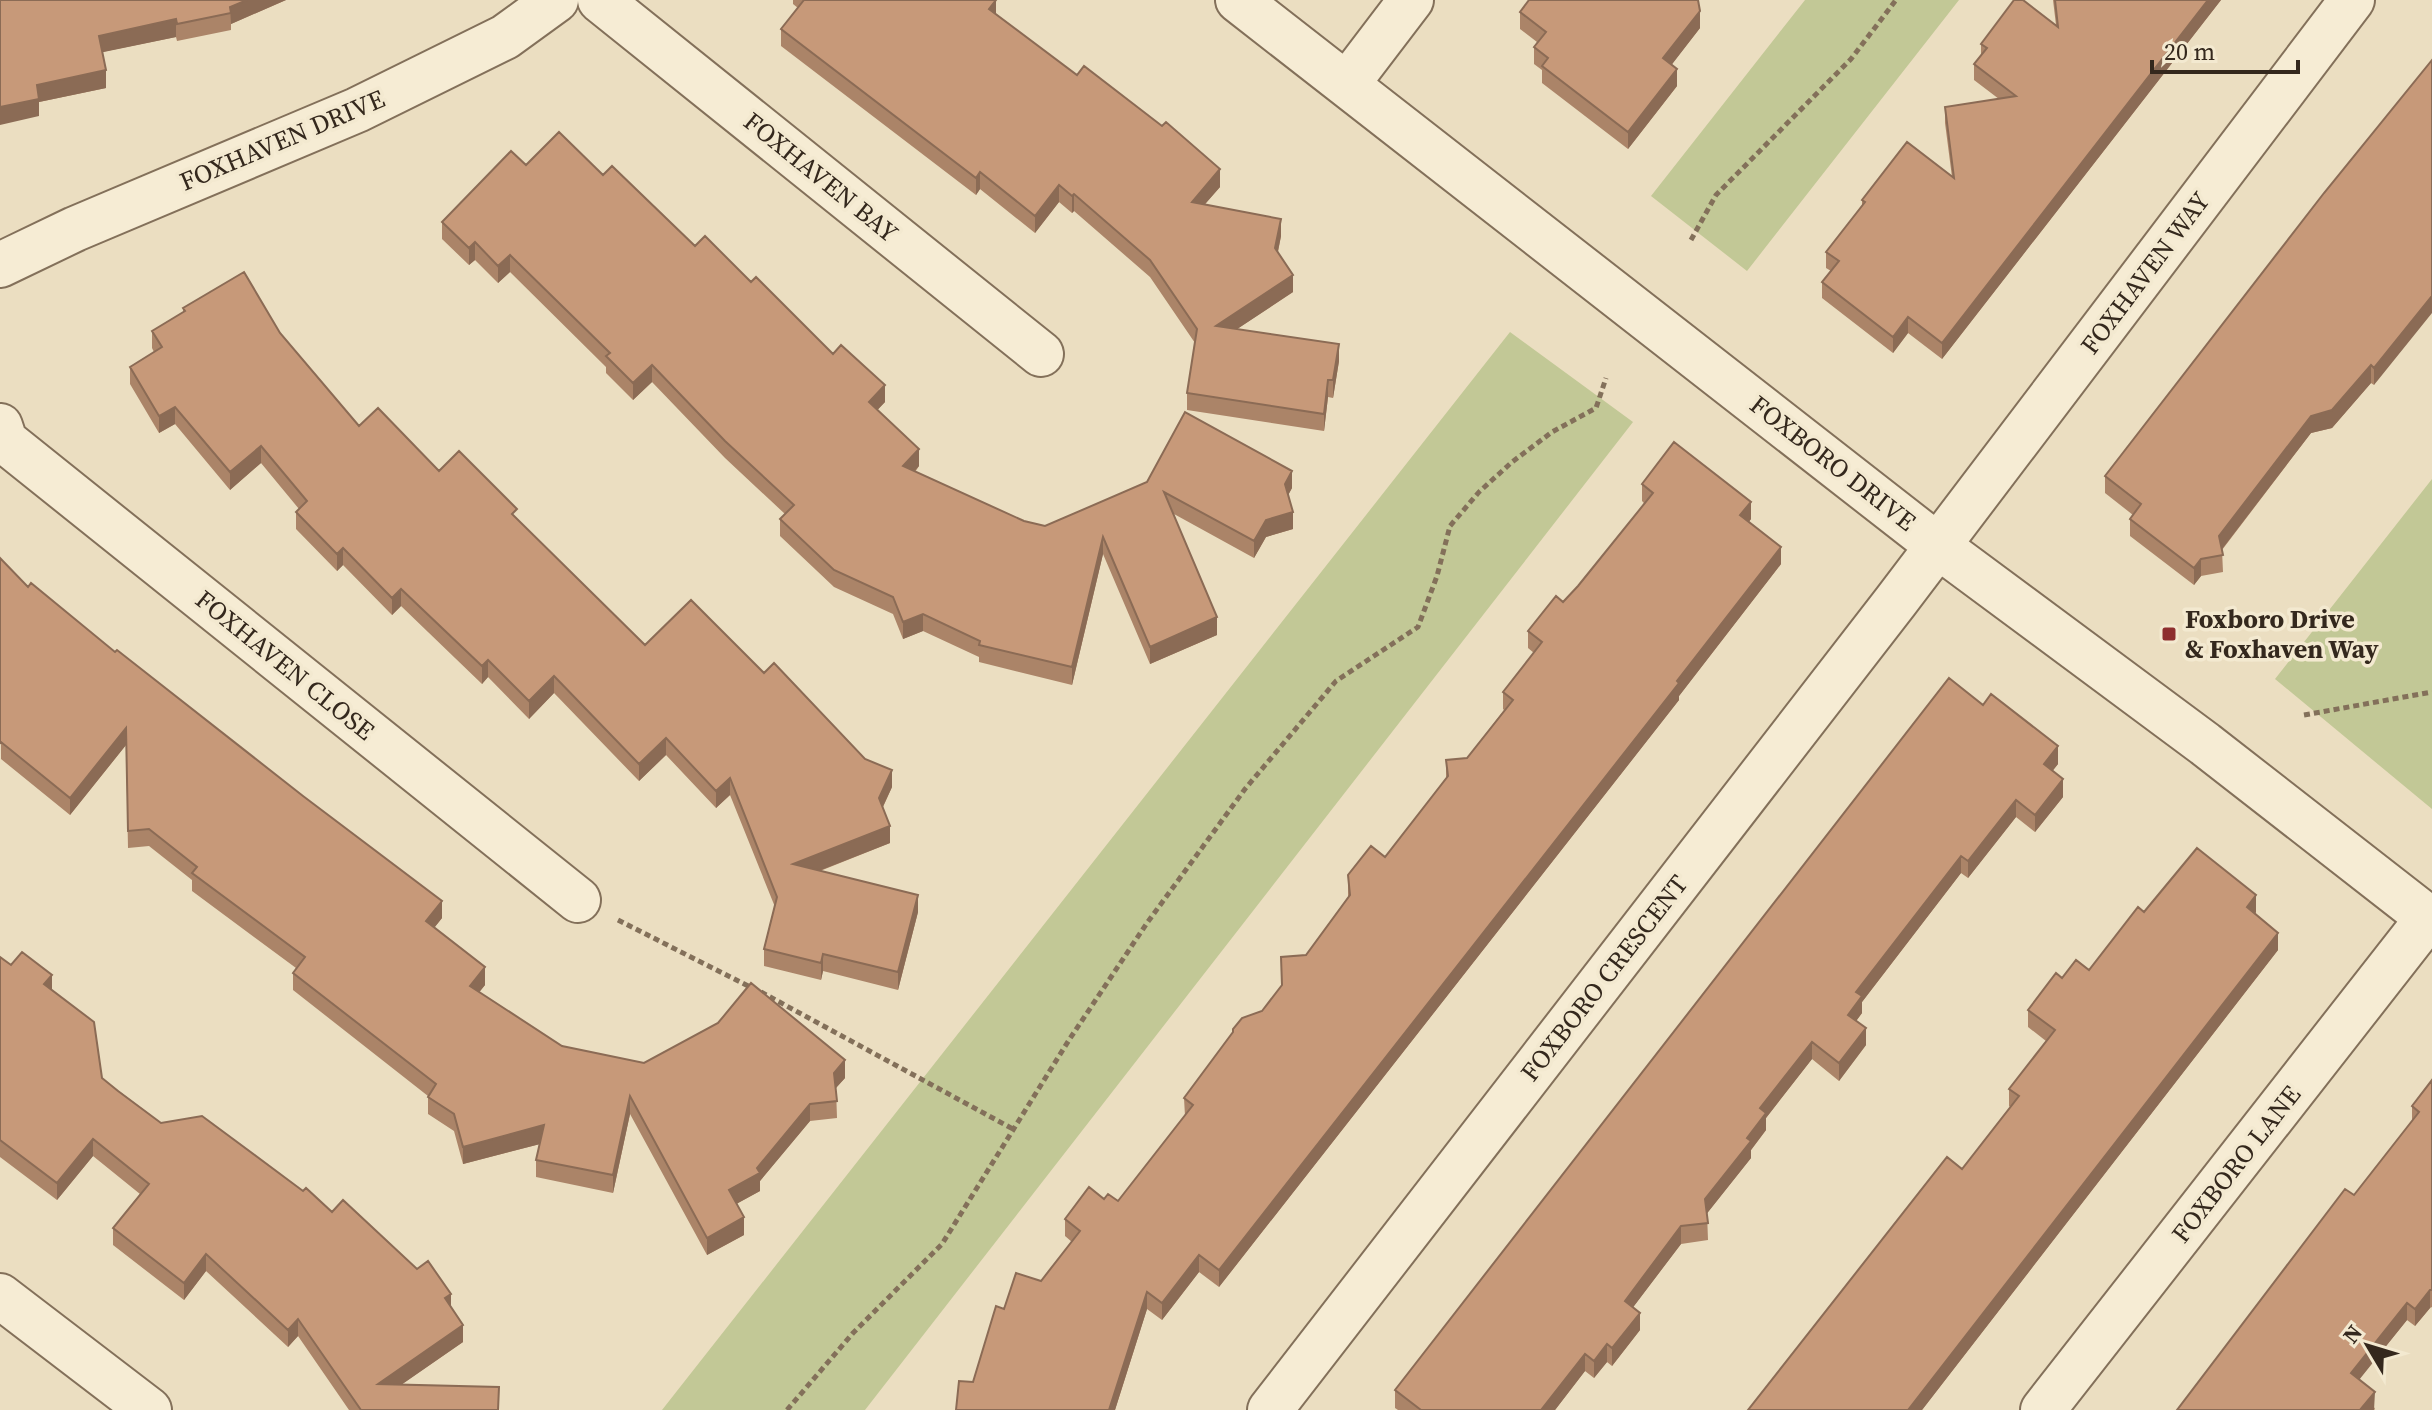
<svg xmlns="http://www.w3.org/2000/svg" width="2432" height="1410" viewBox="0 0 2432 1410" font-family="'Source Serif 4',serif">
  <rect width="100%" height="100%" fill="#ebdec1"/>
  <path fill="#c2c896" d="M1805,0H1959L1747,271L1651,196Z
    M1510,332L1633,422L865,1410H662Z
    M2432,479V809L2275,679Z"/>
  <g fill="none" stroke-linecap="round" stroke-linejoin="round">
    <defs>
      <path id="minor" d="M600,0L1041,354
        M1238,0L1938,546L2205,744L2432,921
        M1347,84L1411,0
        M0,265L75,229L357,110L505,37L556,0
        M0,426L5,441L578,900
        M0,1296L149,1410
        M1270,1410L1896,601L2352,0
        M2043,1410L2428,918"/>
    </defs>
    <use href="#minor" stroke="#83705a" stroke-width="48"/>
    <path stroke="#83705a" stroke-width="5" stroke-dasharray="6 4" stroke-linecap="butt" d="M1691,240L1716,195L1851,59L1896,0
      M2304,715L2432,692
      M618,920L752,988
      M761,992L1013,1129
      M787,1410L853,1333L942,1244L1069,1040L1147,923L1245,789L1336,681L1418,627L1437,576L1450,526L1479,492L1512,462L1552,432L1596,408L1606,378"/>
    <use href="#minor" stroke="#f6ecd4" stroke-width="44"/>
  </g>
  <path fill="#ab8468" d="M0,0H286L231,24V30L177,41L176,37L102,52L106,88L39,102V116Z
    M793,0H996V14L1220,187L1205,204L1281,236L1278,252L1293,292L1237,329L1339,361L1333,398L1328,397L1324,431L1187,410V393L1195,343L1150,277L1074,211L1072,213L1059,202L1035,233L980,189L976,195L781,46V29L798,8L793,4Z
    M2053,0H2221L1942,359L1908,333L1893,353L1822,298V282L1831,271L1826,268V252L1862,207V200L1952,177L1945,123V107L1999,99L1974,80V64L1981,55V44L2056,25Z
    M1520,12L1700,28L1671,65L1677,86L1628,149L1542,83V70L1534,64V47L1537,42L1520,29Z
    M2432,60L2374,385L2371,383L2332,428L2311,433L2222,550L2223,572L2201,576L2194,585L2130,536V519L2133,515L2105,493V476Z
    M526,165L603,175L695,246L751,282L885,402L877,410L919,466L915,472L1024,521L1045,526L1147,482L1292,488L1288,495L1293,529L1266,537L1254,558L1174,514L1217,635L1150,664L1103,554L1072,685L979,662V657L923,631L903,639L893,614L834,587L780,536V519L785,514L725,458L652,382L633,400L606,373V367L510,272L498,283L475,260L469,265L442,239V222Z
    M183,308L280,333L359,426L439,471L517,519L645,645L764,673L892,787L883,807L890,843L820,871L918,912L898,990L823,971L821,980L764,966V949L775,907L730,795L716,808L666,755L639,781L554,693L529,719L488,677L482,684L401,606L392,615L343,565L337,571L296,529V512L299,509L261,463L230,490L175,424L159,433L130,384V367L154,352L152,348V331L183,312Z
    M1642,484L1751,519L1749,522L1781,564L1679,696V700L1219,1287L1199,1272L1162,1320L1147,1309L1115,1410H956L973,1382L1004,1309L1041,1281L1072,1242L1065,1236V1219L1104,1199L1118,1201L1185,1116L1184,1098L1262,1011L1282,986L1281,957L1306,955L1348,897V875L1385,857L1446,778V760L1467,758L1504,710L1503,709V692L1534,653L1528,648V631L1563,602L1578,586L1645,504L1642,501Z
    M0,558L28,587L442,918L434,928L485,985L479,992L562,1046L644,1063L845,1078L836,1088L837,1118L810,1121L760,1181V1191L736,1204L744,1235L707,1255L630,1114L613,1193L536,1177V1160L540,1144L463,1164L454,1131L428,1114V1096L293,990V973L296,968L192,891V880L149,846L128,848L126,745L70,815L1,759Z
    M1949,678L2058,764L2052,771L2063,797L2035,832L2016,817L1968,878L1961,873L1862,1002V1013L1856,1021L1866,1045L1839,1081L1812,1059L1766,1118V1130L1751,1150V1158L1707,1213L1708,1240L1681,1244L1633,1307L1640,1330L1612,1366L1607,1362L1594,1378L1585,1371L1555,1410H1398L1395,1408V1390Z
    M2144,912H2256L2255,914L2278,950L1922,1410H1748L1962,1169L2010,1107L2009,1106V1089L2046,1041L2028,1027V1010L2062,978L2089,970Z
    M0,957L11,965L52,990L102,1078L161,1123L303,1191L332,1212L451,1307L463,1342L402,1384L499,1410H349L298,1336L288,1347L206,1271L184,1300L113,1245V1228L140,1194L93,1156L57,1200L0,1157Z
    M2432,1080V1307L2430,1308L2415,1326L2407,1320L2359,1379L2375,1409L2374,1410H2177L2354,1195L2412,1121V1106Z"/>
  <path fill="#8b6b55" d="M247,0H286L231,24L230,7Z
    M996,0V17L989,9Z
    M2208,0H2221L1942,359V343Z
    M1700,11V28L1663,76V58Z
    M176,19V37L99,53V36Z
    M1677,69V86L1628,149V132Z
    M106,70V88L39,102V116L0,125V107L37,85Z
    M1220,169V187L1192,219V202Z
    M980,172V189L976,195V178Z
    M1059,185V202L1035,233V216Z
    M1074,194V211L1072,213V196Z
    M1281,219V236L1275,265V248Z
    M475,242V260L469,265V248Z
    M510,255V272L498,283V266Z
    M1293,275V292L1216,343V326Z
    M2432,296V313L2374,385V368Z
    M1908,317V333L1893,353V337Z
    M1339,344V361L1333,398V380Z
    M652,365V382L633,400V383Z
    M2371,365V383L2332,428L2311,433L2219,553V536L2311,416Z
    M1328,380V397L1324,431V414Z
    M885,385V402L869,419V402Z
    M175,407V424L159,433V416Z
    M261,446V463L230,490V472Z
    M919,449V466L903,484V466Z
    M1292,471V488L1285,501V484Z
    M1751,502V519L1740,532V515Z
    M1293,512V529L1266,537L1254,558V541L1266,520Z
    M1103,537V554L1072,685V667Z
    M1781,547V564L1679,696V700L1219,1287V1270L1677,681Z
    M343,548V565L337,571V554Z
    M2201,559V576L2194,585V568Z
    M401,589V606L392,615V598Z
    M923,614V631L903,639V622Z
    M1217,617V635L1150,664V647Z
    M488,660V677L482,684V666Z
    M554,676V693L529,719V701Z
    M126,728V745L70,815V798Z
    M666,738V755L639,781V764Z
    M2058,746V764L2044,782V764Z
    M892,770V787L879,815V798Z
    M730,778V795L716,808V791Z
    M2063,779V797L2035,832V815Z
    M2016,800V817L1968,878V861Z
    M890,826V843L793,881V864Z
    M1961,856V873L1862,1002V1013L1848,1032V1015L1856,992Z
    M918,895V912L898,990V972Z
    M2256,895V912L2247,925V907Z
    M442,901V918L426,938V921Z
    M2278,933V950L1922,1410H1908Z
    M823,954V971L821,980V963Z
    M485,967V985L470,1004V986Z
    M52,975V992L44,984Z
    M1866,1028V1045L1839,1081V1063Z
    M1812,1042V1059L1766,1118V1130L1751,1150V1158L1705,1216V1199L1747,1138L1760,1108Z
    M845,1060V1078L834,1090V1073Z
    M630,1096V1114L613,1193V1175Z
    M810,1104V1121L760,1181V1191L729,1208V1190L757,1168Z
    M544,1125V1143L463,1164V1147Z
    M93,1139V1156L57,1200V1183Z
    M744,1217V1235L707,1255V1238Z
    M1681,1226V1244L1625,1318V1301Z
    M206,1254V1271L184,1300V1283Z
    M1199,1255V1272L1162,1320V1303Z
    M2430,1290V1308L2415,1326V1309Z
    M1147,1292V1309L1115,1410H1109Z
    M451,1294V1312L445,1298Z
    M2407,1303V1320L2351,1390V1373Z
    M1640,1313V1330L1612,1366V1348Z
    M298,1319V1336L288,1347V1330Z
    M463,1325V1342L378,1401V1384Z
    M1607,1344V1362L1594,1378V1361Z
    M1585,1354V1371L1555,1410H1541Z
    M2375,1392L2374,1410H2360Z"/>
  <path fill="#c79979" stroke="#8b6b55" stroke-width="2" d="M0,0H247L230,7L231,13L177,24L176,19L99,36L106,70L37,85L39,99L0,107Z
    M804,0H996L989,9L1077,75L1084,66L1162,126L1166,122L1220,169L1192,202L1281,219L1275,248L1293,275L1216,326L1339,344L1333,380H1328L1324,414L1187,393L1197,329L1150,260L1074,194L1072,196L1059,185L1035,216L980,172L976,178L781,29Z
    M1529,0H1698L1700,11L1663,58L1677,69L1628,132L1542,66L1548,58L1534,47L1546,32L1520,12Z
    M2014,0H2023L2058,27L2055,0H2208L1942,343L1908,317L1893,337L1822,282L1839,261L1826,252L1865,202L1862,200L1907,142L1954,178L1945,107L2016,96L1974,64L1987,48L1981,44Z
    M2432,60V296L2374,368L2371,365L2332,410L2311,416L2219,536L2223,555L2201,559L2194,568L2130,519L2141,504L2105,476L2324,193Z
    M559,132L603,175L612,166L695,246L705,236L751,282L756,277L833,354L841,345L885,385L869,402L919,449L903,466L1024,521L1045,526L1147,482L1185,412L1292,471L1285,484L1293,512L1266,520L1254,541L1164,492L1217,617L1150,647L1103,537L1072,667L979,645L980,641L923,614L903,622L893,597L834,570L780,519L794,505L725,441L652,365L633,383L606,356L610,353L510,255L498,266L475,242L469,248L442,222L511,151L526,165Z
    M244,272L280,333L359,426L378,408L439,471L459,451L517,509L512,514L645,645L691,600L764,673L774,663L865,759L892,770L879,798L890,826L793,864L918,895L898,972L823,954L821,963L764,949L777,897L730,778L716,791L666,738L639,764L554,676L529,701L488,660L482,666L401,589L392,598L343,548L337,554L296,512L307,501L261,446L230,472L175,407L159,416L130,367L162,347L152,331L185,311L183,308Z
    M1674,442L1751,502L1740,515L1781,547L1677,681L1679,683L1219,1270L1199,1255L1162,1303L1147,1292L1109,1410H956L959,1381L973,1382L996,1306L1004,1309L1016,1273L1041,1281L1080,1231L1065,1219L1089,1187L1104,1199L1108,1194L1118,1201L1193,1105L1184,1098L1233,1032V1029L1242,1018L1262,1011L1282,985L1281,957L1306,955L1350,895L1348,875L1371,846L1385,857L1448,776L1446,760L1467,758L1513,700L1503,692L1542,642L1528,631L1556,596L1563,602L1578,586L1653,493L1642,484Z
    M0,558L28,587L31,583L115,652L117,650L303,796L442,901L426,921L485,967L470,986L562,1046L644,1063L718,1023L751,983L845,1060L834,1073L837,1101L810,1104L757,1168L760,1173L729,1190L744,1217L707,1238L630,1096L613,1175L536,1160L544,1125L463,1147L454,1114L428,1097L436,1084L293,973L305,957L192,873L197,867L149,829L128,831L126,728L70,798L1,742L0,743Z
    M1949,678L1983,705L1991,694L2058,746L2044,764L2063,779L2035,815L2016,800L1968,861L1961,856L1856,992L1862,996L1848,1015L1866,1028L1839,1063L1812,1042L1760,1108L1766,1113L1747,1138L1751,1141L1705,1199L1708,1223L1681,1226L1625,1301L1640,1313L1612,1348L1607,1344L1594,1361L1585,1354L1541,1410H1421L1395,1390Z
    M2197,848L2256,895L2247,907L2278,933L1908,1410H1748L1947,1157L1962,1169L2019,1096L2009,1089L2055,1030L2028,1010L2056,973L2062,978L2076,960L2089,970L2138,907L2144,912Z
    M22,952L52,975L44,984L94,1022L102,1078L118,1091L161,1123L202,1116L303,1191L306,1188L332,1212L343,1200L417,1269L428,1261L451,1294L445,1298L463,1325L378,1384L499,1387L498,1410H361L298,1319L288,1330L206,1254L184,1283L113,1228L149,1184L93,1139L57,1183L0,1140V957L11,965Z
    M2432,1080V1290H2430L2415,1309L2407,1303L2351,1373L2375,1392L2360,1410H2177L2345,1189L2354,1195L2419,1112L2412,1106Z"/>
  <rect fill="#8e2e2e" stroke="#f3e9d0" stroke-width="3" x="2161" y="626" width="16" height="16" rx="4"/>
  <g text-anchor="middle" stroke-width="7" stroke-linejoin="round" paint-order="stroke">
    <g font-size="26" fill="#34281d" stroke="#f3e9d0">
      <text transform="translate(282 140) rotate(-23)" y="9">FOXHAVEN DRIVE</text>
      <text transform="translate(821 177) rotate(39)" y="9">FOXHAVEN BAY</text>
      <text transform="translate(2145 273) rotate(-53)" y="9">FOXHAVEN WAY</text>
      <text transform="translate(1833 463) rotate(38)" y="9">FOXBORO DRIVE</text>
      <text transform="translate(285 665) rotate(39)" y="9">FOXHAVEN CLOSE</text>
      <text transform="translate(1604 978) rotate(-52)" y="9">FOXBORO CRESCENT</text>
      <text transform="translate(2236 1164) rotate(-52)" y="9">FOXBORO LANE</text>
    </g>
    <g font-size="26" font-weight="bold" fill="#34281d" stroke="#f3e9d0" text-anchor="start">
      <text x="2185" y="628">Foxboro Drive<tspan x="2185" dy="30">&amp; Foxhaven Way</tspan></text>
    </g>
  </g>
  <g transform="translate(2368 1346) rotate(308)" stroke="#f3e9d0" stroke-width="6" paint-order="stroke">
  <path d="M0-6L14 30L0 20L-14 30Z" fill="#34281d"/>
  <text y="-12" font-size="22" font-weight="bold" text-anchor="middle" fill="#34281d">N</text>
  </g>
  <path d="M2152 60v12h146v-12" fill="none" stroke="#34281d" stroke-width="4"/>
  <text x="2164" y="60" font-size="24" fill="#34281d" stroke="#f3e9d0" stroke-width="6" paint-order="stroke">20 m</text>
</svg>
